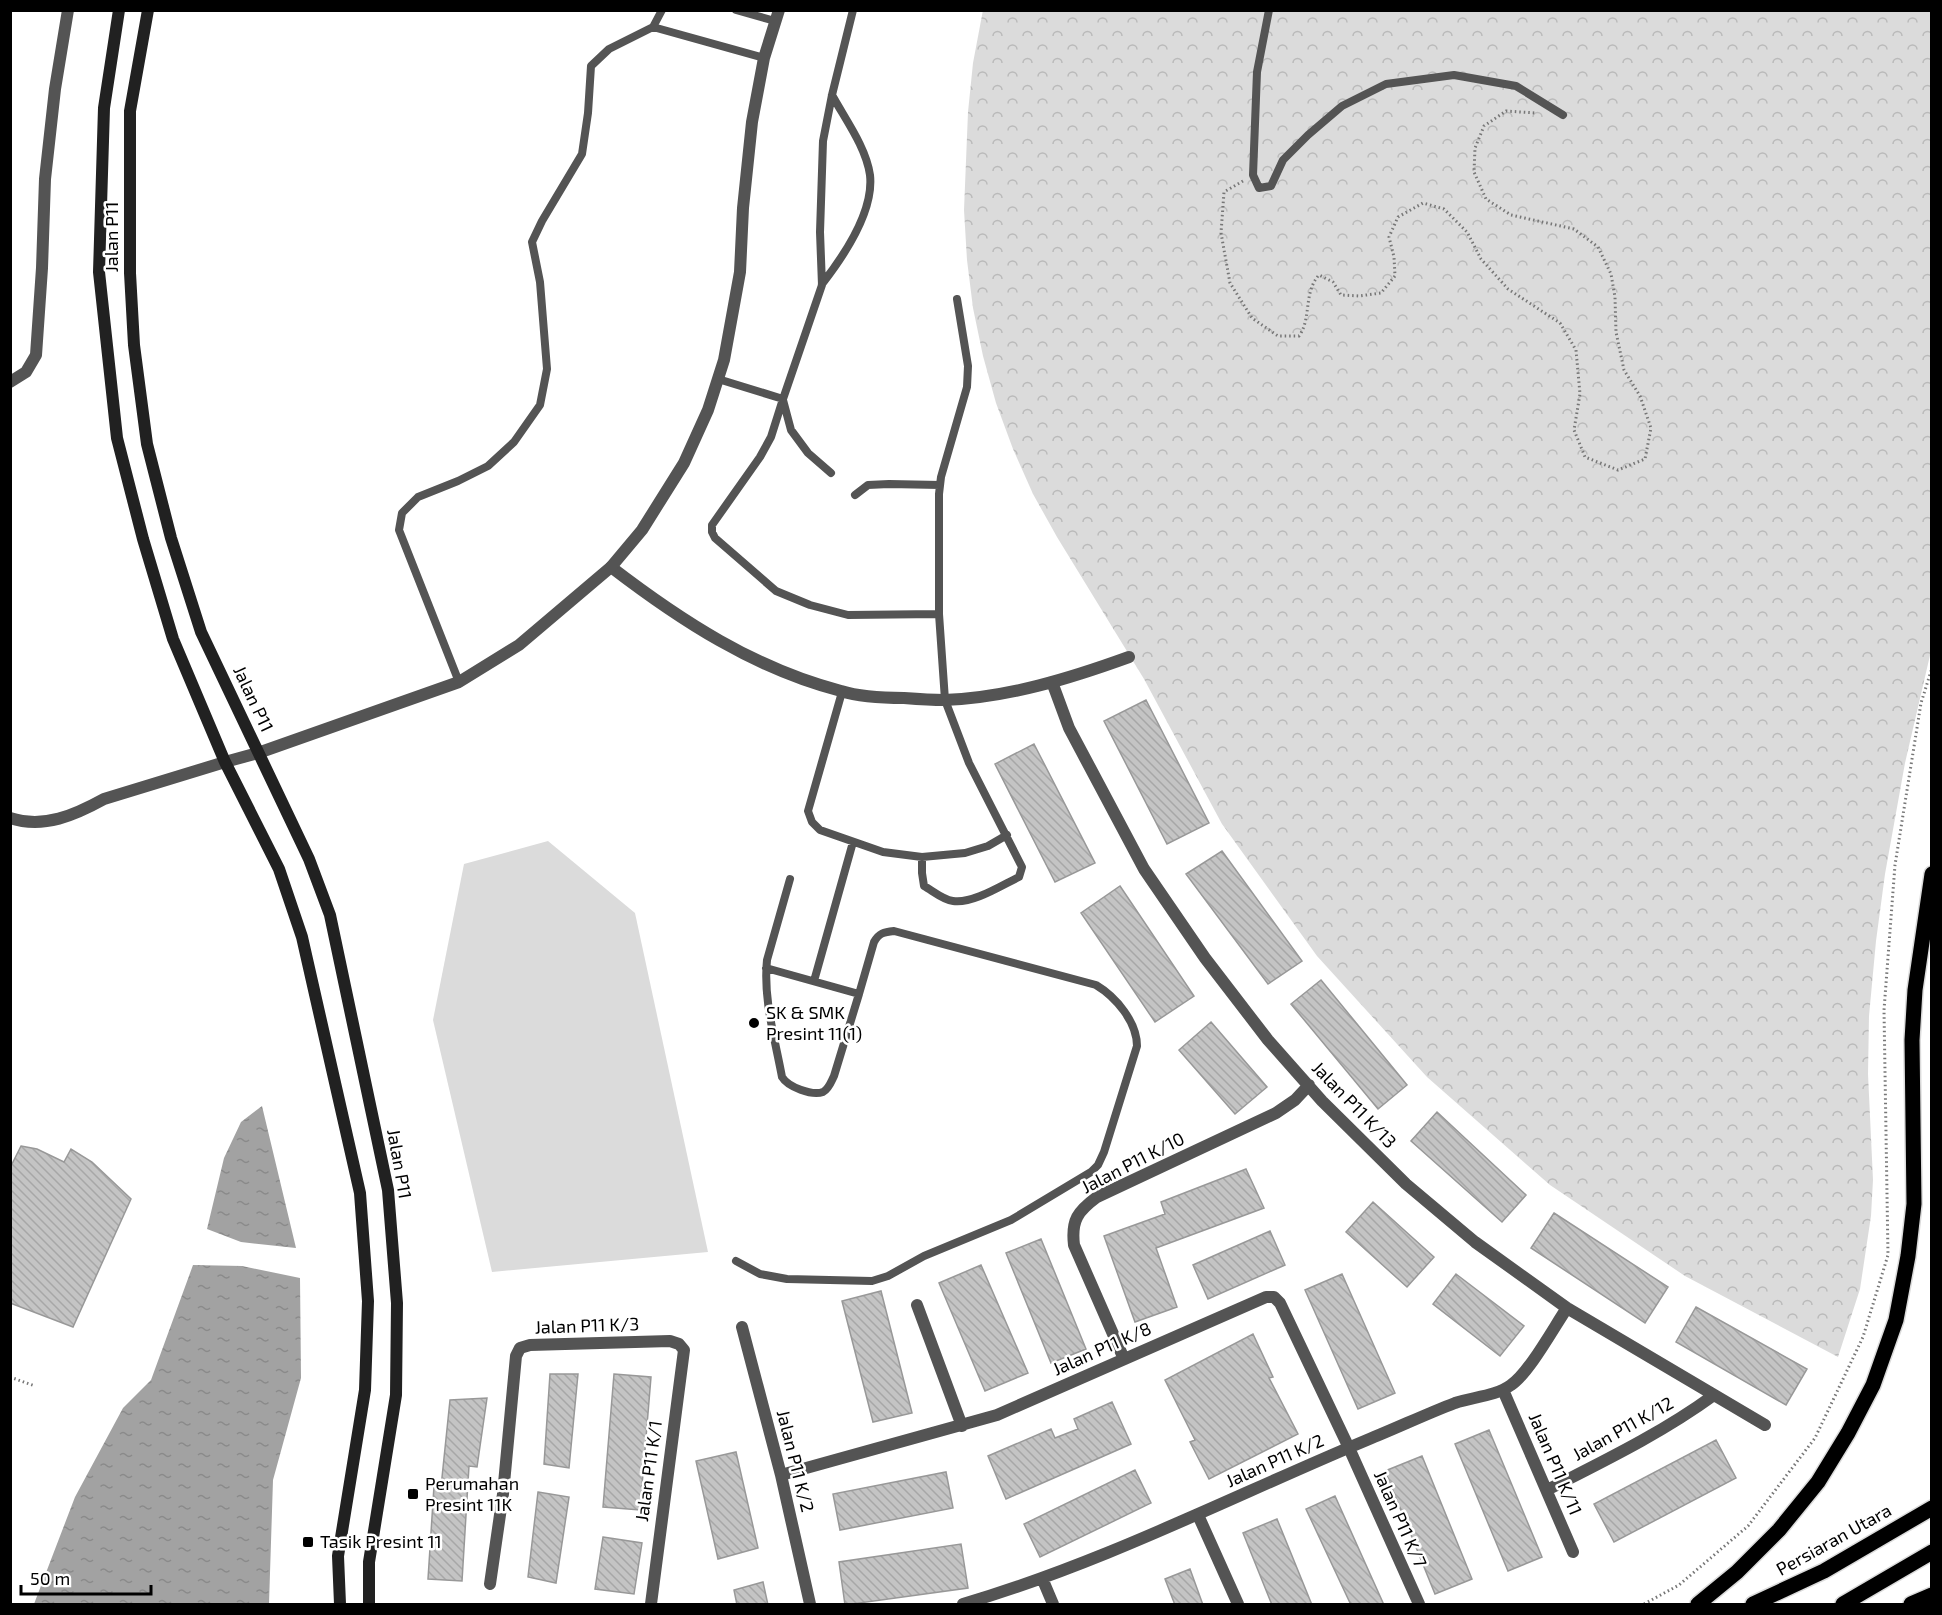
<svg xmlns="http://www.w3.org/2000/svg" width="1942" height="1615" viewBox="0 0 1942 1615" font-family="'Exo 2',sans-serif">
  <defs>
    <pattern id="park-crowns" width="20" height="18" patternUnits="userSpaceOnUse" patternTransform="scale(1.5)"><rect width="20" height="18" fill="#dbdbdb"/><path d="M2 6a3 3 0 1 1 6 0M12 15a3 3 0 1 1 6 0" fill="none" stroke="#bababa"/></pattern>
    <pattern id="water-ripples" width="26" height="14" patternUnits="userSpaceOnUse" patternTransform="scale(1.5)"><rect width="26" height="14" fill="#a2a2a2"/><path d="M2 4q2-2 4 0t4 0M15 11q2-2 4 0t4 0" fill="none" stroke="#8a8a8a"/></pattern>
    <pattern id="building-back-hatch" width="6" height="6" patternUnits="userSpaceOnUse" patternTransform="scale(1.5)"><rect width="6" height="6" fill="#c4c4c4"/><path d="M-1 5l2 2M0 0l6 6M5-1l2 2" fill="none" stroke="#a7a7a7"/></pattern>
  </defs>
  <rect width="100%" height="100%" fill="#fff"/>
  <path fill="url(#park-crowns)" d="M983,10L1931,11V651L1905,763L1885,874L1876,941L1869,1016L1868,1074L1873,1180L1871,1216L1860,1289L1838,1357L1685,1276L1550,1185L1427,1077L1317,956L1222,824L1144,679L1057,537L1033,494L1013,449L996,403L983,356L973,308L967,260L964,210L968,112L973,63Z"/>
  <path fill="#dbdbdb" d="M548,841L635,913L708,1252L492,1272L433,1020L464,864Z"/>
  <path fill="url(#water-ripples)" d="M262,1106L296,1248L241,1242L207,1229L224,1158L241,1122Z
    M193,1265L242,1266L300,1278L301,1378L273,1480L269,1604H34L75,1497L123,1408L151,1380Z"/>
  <path fill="url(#building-back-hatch)" stroke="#989898" stroke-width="1.5" d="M1146,700L1209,823L1167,844L1104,721Z
    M1034,744L1095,863L1055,882L995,764Z
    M1222,851L1302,961L1268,984L1186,874Z
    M1120,886L1194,996L1155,1022L1081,913Z
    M1321,980L1407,1085L1378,1109L1291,1004Z
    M1211,1022L1267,1087L1235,1114L1179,1050Z
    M1437,1112L1526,1195L1502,1222L1411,1141Z
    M21,1146L37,1149L64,1162L71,1149L92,1162L131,1199L73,1327L10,1303V1168Z
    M1246,1169L1264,1208L1156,1248L1177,1307L1135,1322L1104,1236L1165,1214L1161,1202Z
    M1373,1202L1434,1257L1407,1287L1346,1232Z
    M1554,1213L1668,1287L1645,1323L1531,1248Z
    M1270,1231L1285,1265L1208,1299L1193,1265Z
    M1041,1239L1086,1349L1051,1363L1006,1253Z
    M981,1265L1028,1373L985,1391L939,1283Z
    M1342,1274L1395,1393L1358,1409L1305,1290Z
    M1456,1274L1524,1326L1500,1356L1433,1304Z
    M881,1291L912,1413L873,1422L842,1301Z
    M1696,1307L1807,1369L1786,1405L1676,1342Z
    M1253,1334L1273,1377L1269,1378L1298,1434L1209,1479L1190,1442L1195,1440L1165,1380Z
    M550,1374H578L569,1468L544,1464Z
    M614,1374L651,1377L640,1510L603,1507Z
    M487,1398L477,1467L469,1466L462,1581L428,1579L434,1486L441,1487L450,1400Z
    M1112,1402L1131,1444L1006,1499L988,1456L1051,1429L1055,1438L1078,1429L1074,1419Z
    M1489,1430L1542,1557L1508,1571L1455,1444Z
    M1716,1440L1736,1478L1614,1542L1594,1504Z
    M736,1452L758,1548L718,1559L696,1461Z
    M1422,1456L1472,1579L1435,1594L1385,1471Z
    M1135,1470L1151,1503L1040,1557L1024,1524Z
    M946,1472L953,1508L840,1530L833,1494Z
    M538,1492L569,1497L556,1583L528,1577Z
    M1335,1496L1384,1605H1351L1306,1509Z
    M1277,1519L1312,1605H1272L1243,1533Z
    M603,1537L642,1543L634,1594L595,1589Z
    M961,1544L968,1588L845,1605L839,1562Z
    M1190,1569L1203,1605H1175L1165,1579Z
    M763,1582L768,1605H737L734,1590Z"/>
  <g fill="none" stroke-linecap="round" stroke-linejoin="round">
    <defs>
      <path id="primary" d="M1698,1604L1737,1572L1779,1530L1818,1482L1848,1433L1873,1385L1896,1320L1908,1256L1914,1204L1912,1040L1915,990L1932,874
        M1753,1604L1824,1571L1932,1508
        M1843,1604L1932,1552
        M1911,1604L1932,1595"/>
    </defs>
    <use href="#primary" stroke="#dbdbdb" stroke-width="18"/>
    <path stroke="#767676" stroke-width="3" stroke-dasharray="1.5 3" stroke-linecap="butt" d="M1243,181L1224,192L1221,233L1230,283L1252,318L1278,336H1299C1312,318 1303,293 1319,275L1333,282L1341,295L1359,296L1381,293L1395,276L1394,257L1389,237L1398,217L1423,203L1444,209L1467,232L1481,259L1508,289L1560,323L1576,350L1580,394L1574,430L1585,457L1618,470L1645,459L1651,428L1640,396L1624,370L1616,332L1615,297L1611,274L1598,247L1574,229L1511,215L1486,199L1474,172L1475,148L1484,126L1506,111L1536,113
      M10,1377L35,1386
      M1644,1604L1679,1585L1748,1526L1815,1438L1863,1337L1888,1255L1884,1010L1895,865L1921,703L1932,668"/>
    <path stroke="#545454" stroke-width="8" d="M736,10L775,21
      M1269,10L1257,72L1253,175L1259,188L1271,186L1283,160L1308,135L1342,106L1386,84L1454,75L1516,86L1563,115
      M653,27L764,58
      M822,284C843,257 874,211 870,175C866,147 845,119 832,95
      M718,379L783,399L822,285L820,232L823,141L832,95L853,10
      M783,399L771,437L760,457L712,525V532L715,538L776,591L810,605L848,615L939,614
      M783,400L791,430L808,453L831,473
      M855,495L868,485L889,484L940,485
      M459,682L399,530L402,513L418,497L458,481L488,466L514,442L540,405L547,369L540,282L532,242L542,221L582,154L588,113L591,66L609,49L653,27L662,10
      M842,692L808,811L812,822L820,830L883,852L922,857L965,853L988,846L1007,835
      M922,857V873L924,886C933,891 943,900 953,901C973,904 1002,885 1019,877L1022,867L969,763L945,700L939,614V494L941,477L967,387L968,366L957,299
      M766,968L859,994L834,1076C831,1082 829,1089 823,1092C812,1096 788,1087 782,1077C775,1039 763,999 767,960L790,879
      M814,981L853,842
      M736,1261L760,1274L787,1279L872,1281L888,1276L924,1256L1011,1220L1091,1172L1098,1165L1104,1152L1137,1046C1137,1022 1116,997 1096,985L894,931C884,932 879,933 874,942L859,994"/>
    <path stroke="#545454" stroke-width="12" d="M10,382L26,372L36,355L42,268L45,179L55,89L68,10
      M611,567C680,620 755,669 841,691C860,697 883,698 904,698C917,699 931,700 944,700C1007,698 1071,678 1129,657
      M1052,682L1069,728L1144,869L1205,958L1268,1040L1322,1101L1406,1184L1475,1242L1567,1308L1765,1425
      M10,818C44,829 75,815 104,799L225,762
      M917,1305L962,1426
      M742,1327L781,1475L810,1604
      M1124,1359L1074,1245C1071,1220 1078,1211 1097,1197L1276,1113L1295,1100L1309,1085
      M1503,1390L1573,1552
      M781,1475L997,1415L1266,1297H1274L1280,1303L1349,1448L1419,1604
      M1547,1490C1604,1461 1662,1433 1714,1395
      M1198,1515L1238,1604
      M1042,1578L1053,1604
      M490,1584L503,1494L516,1356L520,1348L530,1345L670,1341L679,1344L684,1350L651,1604
      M963,1604C1103,1563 1233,1496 1367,1440C1397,1428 1426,1414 1455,1403C1473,1397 1496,1396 1511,1385C1529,1373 1554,1327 1567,1308"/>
    <path stroke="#545454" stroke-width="12" d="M225,762L258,753L459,682L519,645L611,567L642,530L684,463L708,410L724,360L740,272L743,208L752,122L764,58L779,10"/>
    <path stroke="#212121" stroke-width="12" d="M119,10L104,108L99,272L117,438L143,539L173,639L225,762L279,869L302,937L360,1193L368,1301L365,1390L338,1556L340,1604
      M148,10L130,111V273L134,345L147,444L171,538L201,632L309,859L330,915L388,1190L397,1303L396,1395L369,1562V1604"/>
    <use href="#primary" stroke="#000" stroke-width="15"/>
  </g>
  <g fill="#000" stroke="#fff" stroke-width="2">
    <circle cx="754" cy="1023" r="6"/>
    <rect x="407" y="1488" width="12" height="12" rx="3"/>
    <rect x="302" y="1536" width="12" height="12" rx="3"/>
  </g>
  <g text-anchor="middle" stroke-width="5" stroke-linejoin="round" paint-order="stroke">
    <g font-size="18" fill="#000" stroke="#fff">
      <text transform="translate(112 237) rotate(-90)" y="6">Jalan P11</text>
      <text transform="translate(253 699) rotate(65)" y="6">Jalan P11</text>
      <text transform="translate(1354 1105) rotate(46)" y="6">Jalan P11 K/13</text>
      <text transform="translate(1133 1163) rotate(-27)" y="6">Jalan P11 K/10</text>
      <text transform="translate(399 1164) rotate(80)" y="6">Jalan P11</text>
      <text transform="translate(587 1326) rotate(-2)" y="6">Jalan P11 K/3</text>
      <text transform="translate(1102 1349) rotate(-24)" y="6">Jalan P11 K/8</text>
      <text transform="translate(1623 1429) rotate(-29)" y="6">Jalan P11 K/12</text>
      <text transform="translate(795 1461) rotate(76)" y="6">Jalan P11 K/2</text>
      <text transform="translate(1275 1461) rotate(-24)" y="6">Jalan P11 K/2</text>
      <text transform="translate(1555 1464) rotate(67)" y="6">Jalan P11 K/11</text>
      <text transform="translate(649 1471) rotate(-82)" y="6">Jalan P11 K/1</text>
      <text transform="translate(1400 1519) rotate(66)" y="6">Jalan P11 K/7</text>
      <text transform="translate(1834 1540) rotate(-29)" y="6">Persiaran Utara</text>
    </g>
    <g font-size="18" fill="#000" stroke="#fff" text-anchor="start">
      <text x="766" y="1019">SK &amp; SMK<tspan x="766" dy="21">Presint 11(1)</tspan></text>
      <text x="425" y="1490">Perumahan<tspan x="425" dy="21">Presint 11K</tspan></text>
      <text x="320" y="1548">Tasik Presint 11</text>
    </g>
  </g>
  <rect width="1942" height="1615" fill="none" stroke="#000000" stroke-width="24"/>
  <path d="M21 1585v9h130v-9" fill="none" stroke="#000000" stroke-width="3"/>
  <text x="30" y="1585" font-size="18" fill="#000000" stroke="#ffffff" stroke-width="4.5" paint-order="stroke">50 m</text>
</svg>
